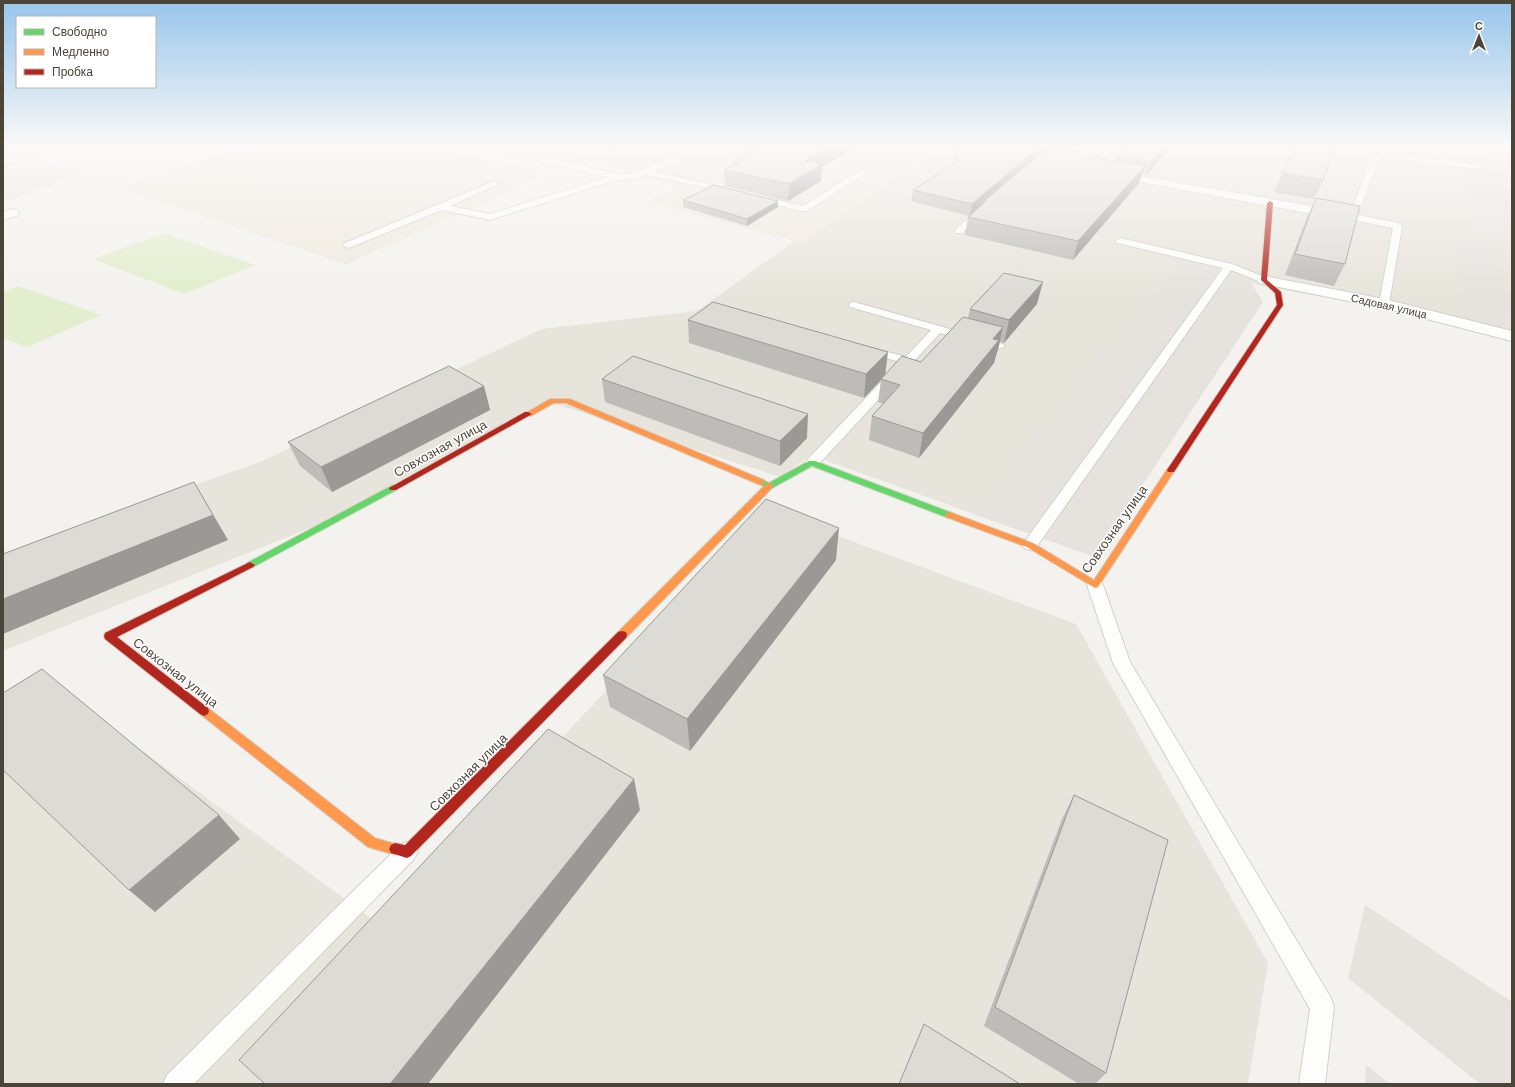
<svg xmlns="http://www.w3.org/2000/svg" width="1515" height="1087" viewBox="0 0 1515 1087" font-family="Helvetica,sans-serif">
  <rect width="100%" height="100%" fill="#f4f2ee"/>
  <path fill="#e7e4db" d="M523,146H1512V333L1191,272L1018,530L811,455L780,477L546,401L318,525L3,651V554L262,461L542,329L697,311L821,222Z
    M3,161L85,172L3,203Z
    M776,513L1076,624L1268,963L1248,1084H3V720L55,687L382,926Z"/>
  <path fill="#e6e2de" d="M1484,152L1512,160V236L1472,230L1467,180L1484,182Z
    M1454,237L1498,245L1512,328L1462,317Z
    M1181,261L1248,278L1263,302L1095,557L976,515Z
    M1365,905L1512,1002V1084H1480L1348,978Z
    M1366,1065L1390,1084H1365Z"/>
  <path fill="#efe9dd" d="M248,146H428L548,174L347,264L116,187Z
    M760,146H884L932,155L802,243L648,202Z"/>
  <path fill="#e2eece" d="M164,233L255,265L184,294L93,259Z
    M18,286L101,315L27,347L3,338V292Z"/>
  <g fill="none" stroke-linecap="round" stroke-linejoin="round">
    <defs>
      <path id="lane" d="M57,148H60V152L3,157V153Z
        M1374,151L1478,165L1482,167L1478,169L1380,156L1358,215L1398,223L1402,226L1389,304L1384,307L1379,304L1393,228L1353,220L1349,217Z
        M862,169H865L869,171L807,211H801L757,200L756,198L760,196L803,206Z
        M643,170H646L730,189L734,191L730,193L643,174Z
        M614,175H617L621,177L620,179L493,219L490,220L442,210L351,247L348,248L343,245L345,243L492,182H495L499,184L450,206L490,214Z
        M981,209L985,212L984,214L962,233H956L955,231L956,229L978,210Z
        M1120,238L1232,264L1267,278L1269,280L1267,282H1261L1231,270L1035,549L1030,550L1025,549L1022,545L1025,541L1223,268L1117,243L1115,241Z
        M854,302L1003,344L1005,346L999,349L940,333L817,466L812,467L807,466L805,463L807,460L900,362L865,352L863,350L865,348L869,347L906,357L931,330L850,307L849,305L850,303Z
        M1095,579L1101,581L1103,585L1130,662L1331,998L1334,1007L1325,1084H1299L1310,1009L1113,663L1087,585L1089,581Z
        M407,842L414,845L418,852L414,859L194,1084H163L167,1075L400,845Z"/>
      <path id="street" d="M483,146H500L617,174H630L697,146H710L709,148L636,179L617,180L484,148Z
        M1042,146H1054L1074,156L1086,146H1097L1082,160L1087,164L1081,167L1070,164L1069,162Z
        M1112,171L1340,211L1344,212L1346,215L1344,218L1340,219L1108,176L1106,174L1108,172Z
        M13,209L17,210L19,213L17,216L3,220V212Z
        M1264,276L1384,299L1512,331V341L1384,308L1259,283L1257,280L1259,277Z"/>
      <path id="fast" d="M809,461H815L952,513L953,515L949,518L946,517L812,466L772,488H766L757,482L761,479L769,483Z
        M393,485L396,486L397,488L396,490L253,567L250,568L245,565L247,563Z"/>
      <path id="slow" d="M550,399H570L764,480L765,482L761,485L758,484L566,403H554L531,416H528L524,414Z
        M1171,467L1175,470L1098,587L1095,588L1027,547L946,517L945,515L949,512L952,513L1033,543L1094,580L1168,468Z
        M769,483L772,484L773,486L772,488L626,638L622,639L618,638L617,635L618,632L766,484Z
        M204,706L208,708L375,838L399,845L401,849L399,853L395,855L368,847L200,714L199,711L200,708Z"/>
      <path id="jam" d="M1270,201L1273,203L1267,280L1281,292L1283,305L1174,472H1168L1167,470L1277,305L1275,293L1261,280L1267,203Z
        M525,412H528L532,414L396,490H390L389,488Z
        M250,562L255,565L253,567L117,637L208,708L209,711L208,714L204,716L200,714L105,639L104,636L105,633Z
        M622,631L626,632L627,635L626,638L411,856L407,858L391,853L389,849L391,845L395,843L405,845L618,632Z"/>
    </defs>
    <use href="#lane" stroke="#d2d0cb" stroke-width="2"/>
    <use href="#street" stroke="#d2d0cb" stroke-width="2"/>
    <use href="#fast" stroke="#d3cfc5" stroke-width="2"/>
    <use href="#slow" stroke="#d3cfc5" stroke-width="2"/>
    <use href="#jam" stroke="#d3cfc5" stroke-width="2"/>
    <use href="#lane" fill="#fdfdfc" fill-rule="evenodd"/>
    <use href="#street" fill="#fdfdfc" fill-rule="evenodd"/>
    <use href="#fast" fill="#63d668" fill-rule="evenodd"/>
    <use href="#slow" fill="#ff974d" fill-rule="evenodd"/>
    <use href="#jam" fill="#b3261e" fill-rule="evenodd"/>
  </g>
  <path fill="#bebcb8" d="M519,146H531L526,148Z
    M593,146H620L611,150Z
    M761,146H858L822,167L821,181L788,201L725,186L724,170L733,165V161Z
    M955,146H1038L1047,148V150L1114,161L1116,156L1126,146H1171L1166,153L1147,175L1142,174L1139,183L1073,260L965,235L968,217L969,216L911,201L913,190L954,163Z
    M1282,173L1323,180L1314,199L1274,192Z
    M1316,198L1345,264L1334,286L1285,275L1307,217Z
    M683,200L778,207L747,226L683,207Z
    M1037,304L1004,343L1000,342L994,363L919,458L869,440L872,416L883,404L878,402L881,380L864,398L689,343L688,320L885,374L921,362L968,318L970,309Z
    M602,379L807,438L780,466L605,402Z
    M484,386L490,410L332,492L300,466L288,442Z
    M836,560L690,751L610,707L603,675Z
    M1074,795L1106,1073L1095,1084H1079L984,1026L1062,819Z"/>
  <path fill="#9b9996" d="M166,146H173L167,147Z
    M610,146H620L611,150Z
    M831,146H858L822,167L821,181L788,201L789,184L805,161Z
    M1165,146H1171L1166,153L1147,175L1151,162Z
    M1037,149L1035,160L986,201H984V204L970,216L972,204Z
    M1145,166L1139,183L1073,260L1078,241Z
    M778,201V207L747,226V219Z
    M1043,282L1037,304L1004,343L1009,320Z
    M1003,327L998,350L997,352L994,363L919,458L923,433L993,339Z
    M888,352L885,376L881,379V380L864,398L866,374Z
    M484,386L490,410L332,492L321,467Z
    M808,414L807,438L780,466V441Z
    M194,482L228,540L3,634V599Z
    M839,528L836,560L690,751L687,719Z
    M634,779L640,810L428,1084H390Z
    M219,815L240,839L155,912L129,890Z"/>
  <path fill="#dddbd6" stroke="#9b9996" d="M761,146H831L805,161L822,164L789,184L724,170L740,162L733,161Z
    M956,146H1038L1047,148L1037,149L972,204L913,190L956,162Z
    M1126,146H1165L1151,162L1116,156Z
    M1296,146H1336L1323,180L1282,173Z
    M1069,149L1103,159L1145,166L1078,241L968,217L986,201H984L1045,150Z
    M714,185L778,201L747,219L683,200Z
    M1316,198L1360,206L1345,264L1295,254Z
    M1004,273L1043,282L1009,320L970,309Z
    M713,302L888,352L866,374L688,320Z
    M963,317L1003,327L993,339L999,340L923,433L872,416L900,385L881,379L902,356L921,362Z
    M633,356L808,414L780,441L602,379Z
    M449,366L484,386L321,467L288,442Z
    M194,482L213,515L3,599V554Z
    M766,499L839,528L687,719L603,675Z
    M42,669L219,815L129,890L3,770V693Z
    M548,729L634,779L390,1084H265L239,1060Z
    M1074,795L1168,840L1106,1073L995,1007Z
    M924,1024L1020,1084H899Z"/>
  <linearGradient id="sky" x2="0" y2="1"><stop stop-color="#97c5ec"/><stop offset="0.49" stop-color="#faf9f7"/><stop offset="1" stop-color="#faf9f7" stop-opacity="0"/></linearGradient>
  <rect width="1515" height="298" fill="url(#sky)"/>
  <g text-anchor="middle" stroke-width="3" stroke-linejoin="round" paint-order="stroke">
    <g font-size="11" fill="#4b4438" stroke="#fff">
      <text transform="translate(1389 306) rotate(13)" y="4">Садовая улица</text>
    </g>
    <g font-size="13" fill="#4b4438" stroke="#fff">
      <text transform="translate(440 448) rotate(-29)" y="5">Совхозная улица</text>
      <text transform="translate(1114 529) rotate(-55)" y="5">Совхозная улица</text>
      <text transform="translate(176 672) rotate(38)" y="5">Совхозная улица</text>
      <text transform="translate(468 772) rotate(-45)" y="5">Совхозная улица</text>
    </g>
  </g>
  <rect width="1515" height="1087" fill="none" stroke="#4b4438" stroke-width="8"/>
  <rect x="16" y="16" width="140" height="72" fill="#ffffff" stroke="#b7b4af"/>
  <rect x="24" y="29" width="20" height="6" fill="#63d668" stroke="#b7b4af"/>
  <text x="52" y="36" font-size="12" fill="#4b4438">Свободно</text>
  <rect x="24" y="49" width="20" height="6" fill="#ff974d" stroke="#b7b4af"/>
  <text x="52" y="56" font-size="12" fill="#4b4438">Медленно</text>
  <rect x="24" y="69" width="20" height="6" fill="#b3261e" stroke="#b7b4af"/>
  <text x="52" y="76" font-size="12" fill="#4b4438">Пробка</text>
  <g transform="translate(1479 36)" stroke="#ffffff" stroke-width="3" paint-order="stroke">
  <path d="M0-3L7 15L0 10L-7 15Z" fill="#4b4438"/>
  <text y="-6" font-size="11" font-weight="bold" text-anchor="middle" fill="#4b4438">С</text>
  </g>
</svg>
